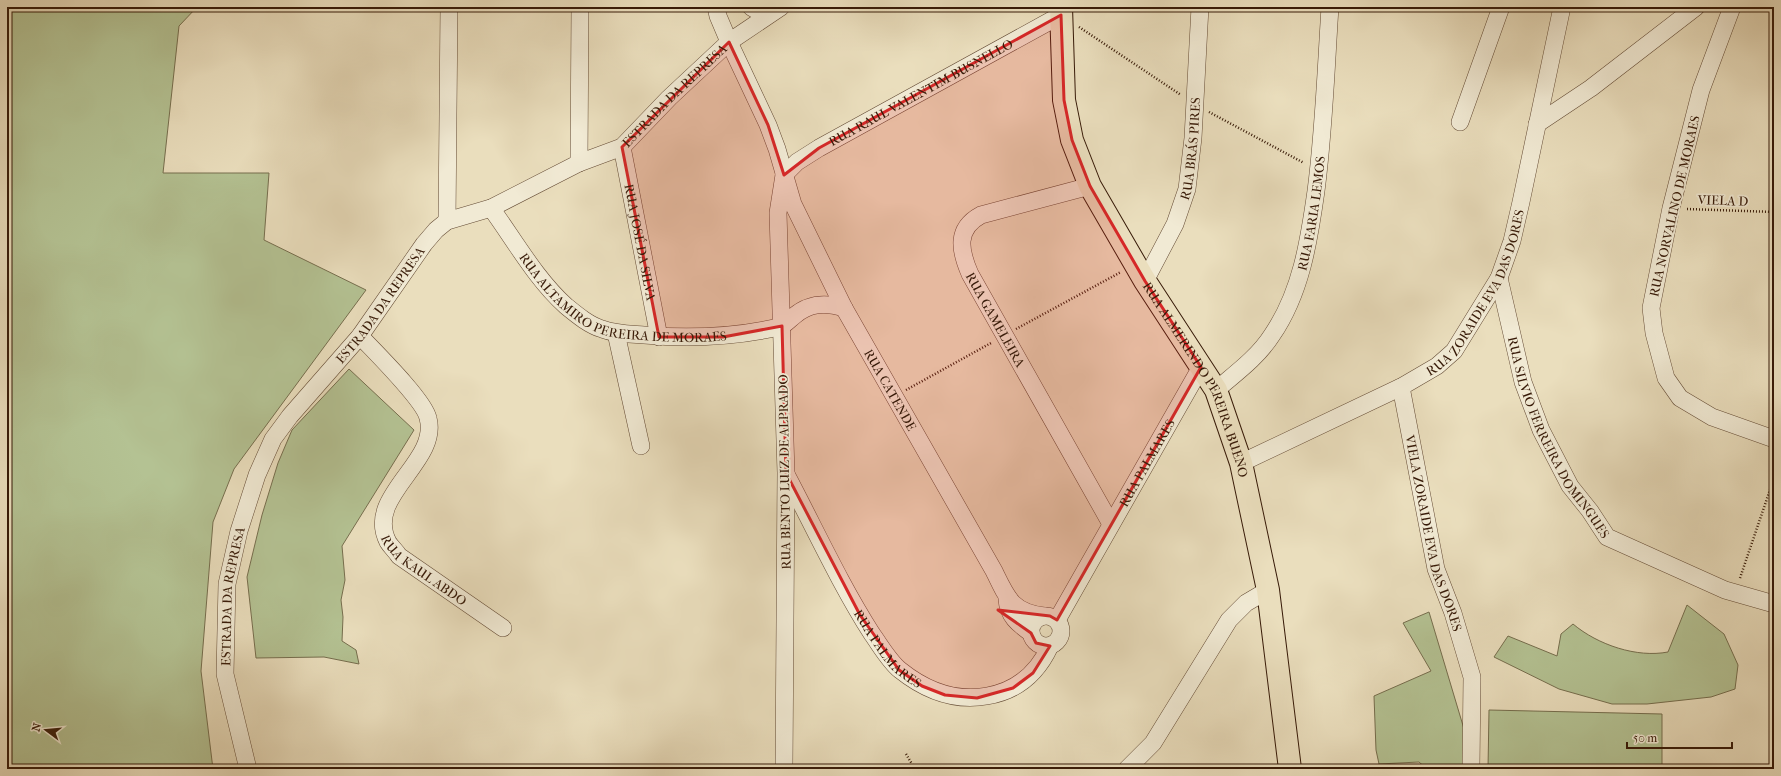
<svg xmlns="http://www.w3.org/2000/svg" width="1781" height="776" viewBox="0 0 1781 776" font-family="'IM FELL French Canon',serif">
  <rect width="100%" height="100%" fill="#eadebd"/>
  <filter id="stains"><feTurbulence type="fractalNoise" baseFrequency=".005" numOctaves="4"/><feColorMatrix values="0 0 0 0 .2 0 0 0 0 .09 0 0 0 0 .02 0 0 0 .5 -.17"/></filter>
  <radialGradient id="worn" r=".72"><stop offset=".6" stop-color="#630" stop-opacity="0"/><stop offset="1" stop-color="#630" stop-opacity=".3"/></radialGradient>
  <path fill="#b4c293" stroke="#766e4e" d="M7,7H197L179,26L163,173H269L264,240L366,290L234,469L213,522L201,671L213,769H7Z
    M349,369L414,430L342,546L345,580L341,600L343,617L342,641L356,650L359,664L324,657L256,658L247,577L262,515L278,463L292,430Z
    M1687,605L1724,634L1738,665L1735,689L1711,697L1647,704H1612L1559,689L1494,657L1508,636L1557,656L1561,634L1573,624C1598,645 1637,658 1668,652Z
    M1429,612L1467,739L1468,769H1427L1419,762L1379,764L1376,750L1374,696L1431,671L1403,623Z
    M1489,710L1662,714V769H1488Z"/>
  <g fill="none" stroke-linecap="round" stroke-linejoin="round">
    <defs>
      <g id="minor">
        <path id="s1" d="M716,7L718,16L729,42L768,125L777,149L793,204L844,308L994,571C1007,598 1012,612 1044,616"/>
        <path d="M751,7L766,16"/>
        <path d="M1732,7L1701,90L1671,208L1651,308L1654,333L1666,378L1680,398L1712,417L1774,439"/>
        <path d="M1460,122L1501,7"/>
        <path d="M1537,124L1591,88L1696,7"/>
        <path id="s2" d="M622,147L659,337"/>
        <path d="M579,163L580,7"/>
        <path id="s3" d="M1090,186L981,215C955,229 960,251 970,274L1111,524"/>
        <path id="s4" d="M491,208C515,241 536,279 566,306C577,315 589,325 602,329C615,334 630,334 644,335C690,339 734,337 779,327C785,325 789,320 794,316C809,303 825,302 844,308"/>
        <path d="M447,221L449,7"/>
        <path id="s5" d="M1499,278L1523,382L1541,430L1570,486L1590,511L1607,537L1725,590L1774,604"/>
        <path id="s6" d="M1145,281L1175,224L1187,189L1193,138L1200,7"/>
        <path d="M616,333L641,446"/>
        <path id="s7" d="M360,336C375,352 424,400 428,418C440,462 364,496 388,542C391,547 396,551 399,556L503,628"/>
        <path id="s8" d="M1401,387L1436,569L1453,613L1472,677L1471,769"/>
        <path id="s9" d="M1216,390C1236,373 1258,357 1272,335C1301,293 1309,241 1316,191C1324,130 1326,68 1330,7"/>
        <path id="s10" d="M1241,463L1401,387L1437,366L1454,351L1499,278L1512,241L1521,202L1562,7"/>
        <path id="s11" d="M787,476C815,529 840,584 872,634C880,645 889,661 900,670C925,690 954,702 987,696C1017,691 1037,674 1050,646"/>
        <path d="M1007,599C1008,616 1018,624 1031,633"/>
        <circle cx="1046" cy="631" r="15"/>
        <path id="s12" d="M1057,620L1201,367"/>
        <path id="s13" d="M248,769L225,674L227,584L239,531L257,475L273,439L290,416L360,336L424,244L436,230L447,221L491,208L579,163L622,147L669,98L729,42L781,7"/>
        <path id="s14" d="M784,769L786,473L778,213L784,175L797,162L819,148L1061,15"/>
        <path d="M1127,769L1153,743L1229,620L1246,603L1268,590"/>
      </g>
      <g id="major">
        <path id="s15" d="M1061,7L1064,100L1072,140L1090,186L1145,281L1216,390L1241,463L1268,590L1290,769"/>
      </g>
    </defs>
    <use href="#minor" stroke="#644b35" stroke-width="18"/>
    <use href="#major" stroke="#371a08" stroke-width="24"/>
    <path stroke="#371a08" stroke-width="2.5" stroke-dasharray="1 2" stroke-linecap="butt" d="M1079,27L1181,95
      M1209,112L1304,163
      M1687,209L1774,212
      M1016,329L1121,272
      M906,390L991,343
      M1740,578L1774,478
      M906,754L915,769"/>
    <use href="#minor" stroke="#f1ead4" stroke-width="17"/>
    <use href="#major" stroke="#eadebd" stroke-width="22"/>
  </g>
  <path fill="#d62828" fill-opacity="0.2" stroke="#d62828" stroke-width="3" stroke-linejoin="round" d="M1061,15L1064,100L1072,140L1090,186L1145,281L1201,367L1057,620L1050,616L998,610L1031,633L1036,643L1050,646L1033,673L1013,688L977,698L945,695L922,686L899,670L860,615L786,473L782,326L723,337H659L622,147L729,42L768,125L784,175L819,148Z"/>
  <g text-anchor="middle" stroke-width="3.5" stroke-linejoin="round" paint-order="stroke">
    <g font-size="13" fill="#371a08" stroke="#f1ead4">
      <text dy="5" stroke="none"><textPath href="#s14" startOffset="755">RUA RAUL VALENTIM BUSNELLO</textPath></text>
      <text dy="5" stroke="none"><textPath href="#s13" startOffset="884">ESTRADA DA REPRESA</textPath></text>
      <text dy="5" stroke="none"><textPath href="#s6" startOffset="142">RUA BRÁS PIRES</textPath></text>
      <text transform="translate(1723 200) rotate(2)" y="5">VIELA D</text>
      <text transform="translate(1674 206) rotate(-77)" y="5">RUA NORVALINO DE MORAES</text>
      <text dy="5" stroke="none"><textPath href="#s9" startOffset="208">RUA FARIA LEMOS</textPath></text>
      <text dy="5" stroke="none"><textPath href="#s2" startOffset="97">RUA JOSÉ DA SILVA</textPath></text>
      <text dy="5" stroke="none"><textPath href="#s10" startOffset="303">RUA ZORAIDE EVA DAS DORES</textPath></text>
      <text dy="5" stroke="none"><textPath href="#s4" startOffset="174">RUA ALTAMIRO PEREIRA DE MORAES</textPath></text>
      <text dy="5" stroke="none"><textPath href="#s13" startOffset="512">ESTRADA DA REPRESA</textPath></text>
      <text dy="5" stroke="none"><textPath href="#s3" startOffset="233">RUA GAMELEIRA</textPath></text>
      <text dy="5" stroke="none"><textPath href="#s15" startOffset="405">RUA ALMERINDO PEREIRA BUENO</textPath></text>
      <text dy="5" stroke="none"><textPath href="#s1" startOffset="422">RUA CATENDE</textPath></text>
      <text dy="5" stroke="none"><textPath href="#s5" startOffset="172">RUA SILVIO FERREIRA DOMINGUES</textPath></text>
      <text dy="5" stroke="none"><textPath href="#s12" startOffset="181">RUA PALMARES</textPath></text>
      <text transform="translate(784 472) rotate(-91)" y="5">RUA BENTO LUIZ DE ALPRADO</text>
      <text dy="5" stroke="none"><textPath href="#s8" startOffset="150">VIELA ZORAIDE EVA DAS DORES</textPath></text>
      <text dy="5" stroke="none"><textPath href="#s7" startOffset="290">RUA KAUL ABDO</textPath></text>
      <text dy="5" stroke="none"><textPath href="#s13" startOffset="176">ESTRADA DA REPRESA</textPath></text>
      <text dy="5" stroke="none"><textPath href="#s11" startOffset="201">RUA PALMARES</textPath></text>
    </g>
  </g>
  <rect width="1781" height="776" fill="none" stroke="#eadebd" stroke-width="24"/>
  <rect x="8" y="8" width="1765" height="760" fill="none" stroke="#371a08" stroke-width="2"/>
  <rect x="12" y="12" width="1757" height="752" fill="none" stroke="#371a08"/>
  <g transform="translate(46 730) rotate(286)" stroke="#f1ead4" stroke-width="3" paint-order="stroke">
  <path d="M0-3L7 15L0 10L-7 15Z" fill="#371a08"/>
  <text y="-6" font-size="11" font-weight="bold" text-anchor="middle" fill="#371a08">N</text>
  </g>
  <path d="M1627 742v6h105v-6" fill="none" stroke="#371a08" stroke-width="2"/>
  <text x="1633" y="742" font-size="12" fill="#371a08" stroke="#f1ead4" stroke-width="3" paint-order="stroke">50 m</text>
  <rect width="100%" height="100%" filter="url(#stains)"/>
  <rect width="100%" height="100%" fill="url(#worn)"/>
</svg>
